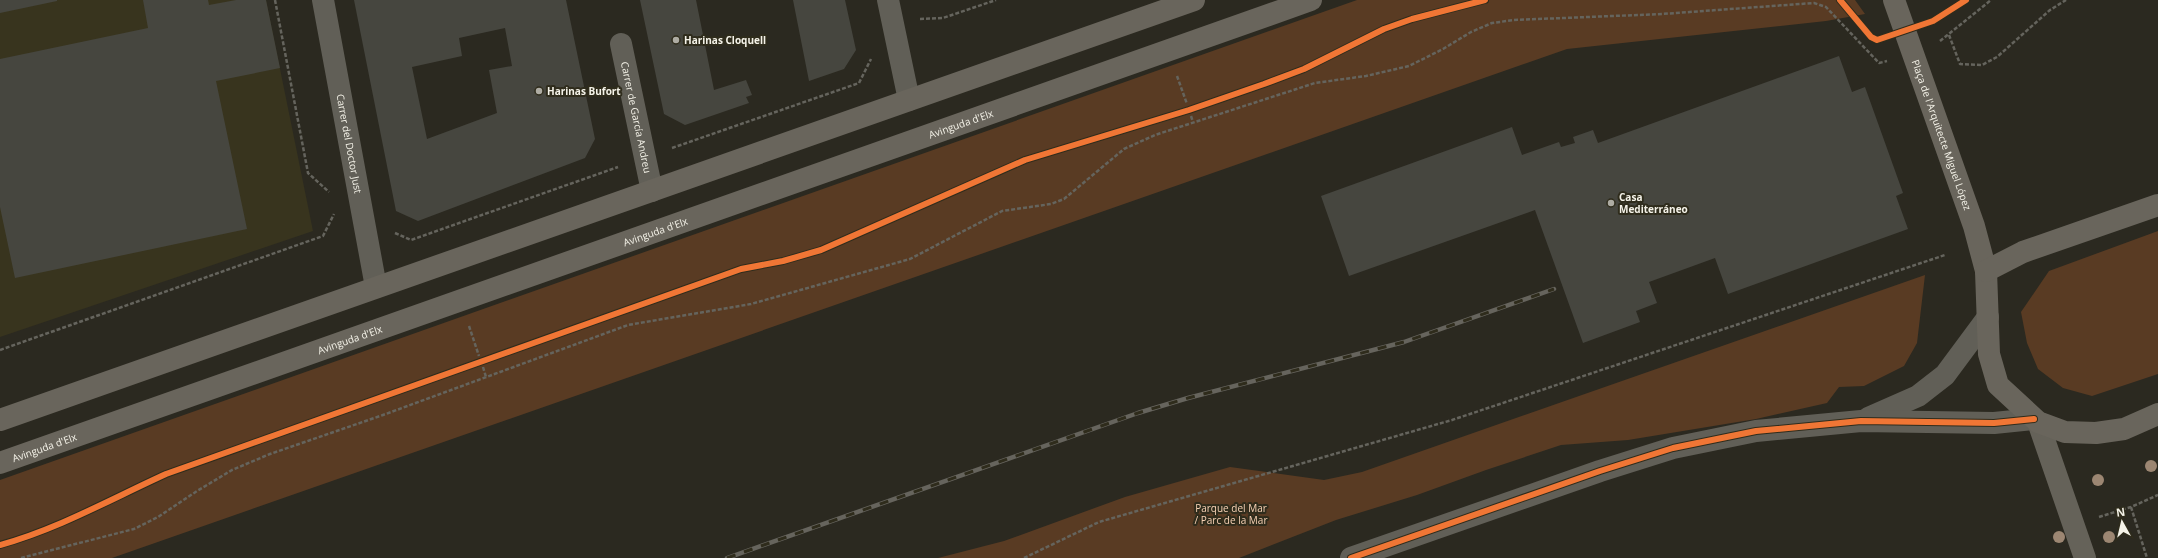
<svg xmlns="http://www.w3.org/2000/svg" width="2158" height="558" viewBox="0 0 2158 558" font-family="'Open Sans',sans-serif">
  <rect width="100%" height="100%" fill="#2b2920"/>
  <path fill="#38341e" d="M0,0H266L313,231L0,337Z"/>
  <path fill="#593b23" d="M1357,0H1855L1865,14L1826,21L1567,49L112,558H0V480Z
    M2158,231V374L2092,396L2063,388L2038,369L2027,343L2021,312L2049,271Z
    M1925,275L1917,343L1904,366L1864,386L1839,387L1827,403L1756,419L1628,440L1561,445L1486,470L1417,495L1336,520L1239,558H938L1004,541L1125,497L1230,467L1324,480L1362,472Z"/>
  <path fill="#46463f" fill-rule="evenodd" d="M0,0H57V1L0,13Z
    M143,0H208L209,5L236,0H266L280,68L216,81L247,229L15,278L0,207V59L148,28Z
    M354,0H566L595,139L585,158L418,221L396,211ZM505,28L512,66L489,70L497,113L427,139L412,67L462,56L459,38Z
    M640,0H696L714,90L746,80L752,95L746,97L749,103L685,125L664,114Z
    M793,0H845L856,50L844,69L809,81Z
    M1839,56L1852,92L1865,87L1903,193L1896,196L1908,229L1728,294L1715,258L1649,282L1657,303L1636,311L1640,322L1583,343L1535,210L1349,276L1321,196L1512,127L1522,155L1559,142L1561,147L1575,143L1573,137L1593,130L1598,143Z"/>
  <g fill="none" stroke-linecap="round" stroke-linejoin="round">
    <path stroke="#65645d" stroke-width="2.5" stroke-dasharray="4 2" stroke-linecap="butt" d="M275,0L308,173L329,192
      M920,19L943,18L996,0
      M1949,35L1960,64L1982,65L1997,57L2050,10L2066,0
      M1940,41L1991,0
      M1177,76L1187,104
      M1191,116L1193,122
      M672,148L859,83L871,59
      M395,233L411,240L618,167
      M469,326L479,356
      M0,350L323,236L334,214
      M483,367L486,377
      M2131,507L2147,558
      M2099,517L2131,507L2158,495
      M21,558L134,529L158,517L197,491L232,470L270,454L383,415L628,325L751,304L910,259L1002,211L1051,204L1064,199L1124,149L1155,135L1315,83L1366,76L1409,66L1443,49L1471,32L1492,23L1514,20L1662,14L1814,3L1826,7L1879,63L1887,61
      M1024,558L1099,522L1452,420L1945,255"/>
    <g stroke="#615f57" stroke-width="22">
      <path id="s1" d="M323,0L376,287"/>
      <path d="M888,0L909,100"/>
      <path id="s2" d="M621,44L652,191"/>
      <path d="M1868,418L1918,396L1945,375L1988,317"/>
      <path d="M1351,558L1600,471L1673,448L1756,431L1861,421L1994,423L2034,419"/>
    </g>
    <path stroke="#656259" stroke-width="22" d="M2038,422L2085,558"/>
    <g stroke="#69655c" stroke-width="22">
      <path id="s3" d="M1894,0L1974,226L1986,271L1989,354L1998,385L2038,422L2065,432L2096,433L2124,429L2158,414"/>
      <path d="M1986,271L2023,252L2158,205"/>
      <path d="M0,420L1194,0"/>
      <path id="s4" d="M0,463L1311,0"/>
    </g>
    <defs>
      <path id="rail" d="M727,558L1138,413L1188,398L1404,342L1554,289"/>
    </defs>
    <use href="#rail" stroke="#66645d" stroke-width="4.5"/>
    <use href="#rail" stroke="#2f2c1c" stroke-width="3" stroke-dasharray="9" stroke-linecap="butt"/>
    <defs>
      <path id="cycleway" d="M1840,0L1871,37L1877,40L1933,21L1966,0
        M0,545C58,529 111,499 166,474L741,269L783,261L821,250L1025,160L1189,110L1264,84L1304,69L1384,29L1412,19L1485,0
        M1351,558L1600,471L1673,448L1756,431L1861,421L1994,423L2034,419"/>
    </defs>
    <use href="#cycleway" stroke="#2f2c1c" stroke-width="8"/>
    <use href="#cycleway" stroke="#f07635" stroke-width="6"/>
  </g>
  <g fill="#9c8672">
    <circle cx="2151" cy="466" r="6"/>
    <circle cx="2098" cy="480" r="6"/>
    <circle cx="2059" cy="537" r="6"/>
    <circle cx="2109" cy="537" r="6"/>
  </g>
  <g fill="#aeaca3" stroke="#2f2c1c" stroke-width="1.5">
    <circle cx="676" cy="40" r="4"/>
    <circle cx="539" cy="91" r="4"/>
    <circle cx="1611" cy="203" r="4"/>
  </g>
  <g text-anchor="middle" stroke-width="4" stroke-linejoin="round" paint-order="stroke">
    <g font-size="10" font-weight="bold" fill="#f5f3e9" stroke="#2f2c1c" text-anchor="start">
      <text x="684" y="44">Harinas Cloquell</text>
      <text x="547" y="95">Harinas Bufort</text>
      <text x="1619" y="201">Casa<tspan x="1619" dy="12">Mediterráneo</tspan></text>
    </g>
    <g font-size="10" fill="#f5f3e9" stroke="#2f2c1c">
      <text dy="4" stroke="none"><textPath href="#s2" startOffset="75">Carrer de García Andreu</textPath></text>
      <text dy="4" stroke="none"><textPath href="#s4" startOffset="1019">Avinguda d'Elx</textPath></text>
      <text dy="4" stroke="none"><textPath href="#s3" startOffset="143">Plaça de l'Arquitecte Miguel López</textPath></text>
      <text dy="4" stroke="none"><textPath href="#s1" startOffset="146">Carrer del Doctor Just</textPath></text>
      <text dy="4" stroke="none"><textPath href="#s4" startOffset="695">Avinguda d'Elx</textPath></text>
      <text dy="4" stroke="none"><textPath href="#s4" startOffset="371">Avinguda d'Elx</textPath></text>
      <text dy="4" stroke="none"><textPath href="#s4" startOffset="47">Avinguda d'Elx</textPath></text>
    </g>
    <g font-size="10" fill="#f8d2b5" stroke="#2f2c1c">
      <text x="1231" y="512">Parque del Mar<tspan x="1231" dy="12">/ Parc de la Mar</tspan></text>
    </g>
  </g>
  <g transform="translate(2122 522) rotate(352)" stroke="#2f2c1c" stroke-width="3" paint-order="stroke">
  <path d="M0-3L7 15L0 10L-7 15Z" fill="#f5f3e9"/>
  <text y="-6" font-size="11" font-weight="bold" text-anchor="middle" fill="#f5f3e9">N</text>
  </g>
</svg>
